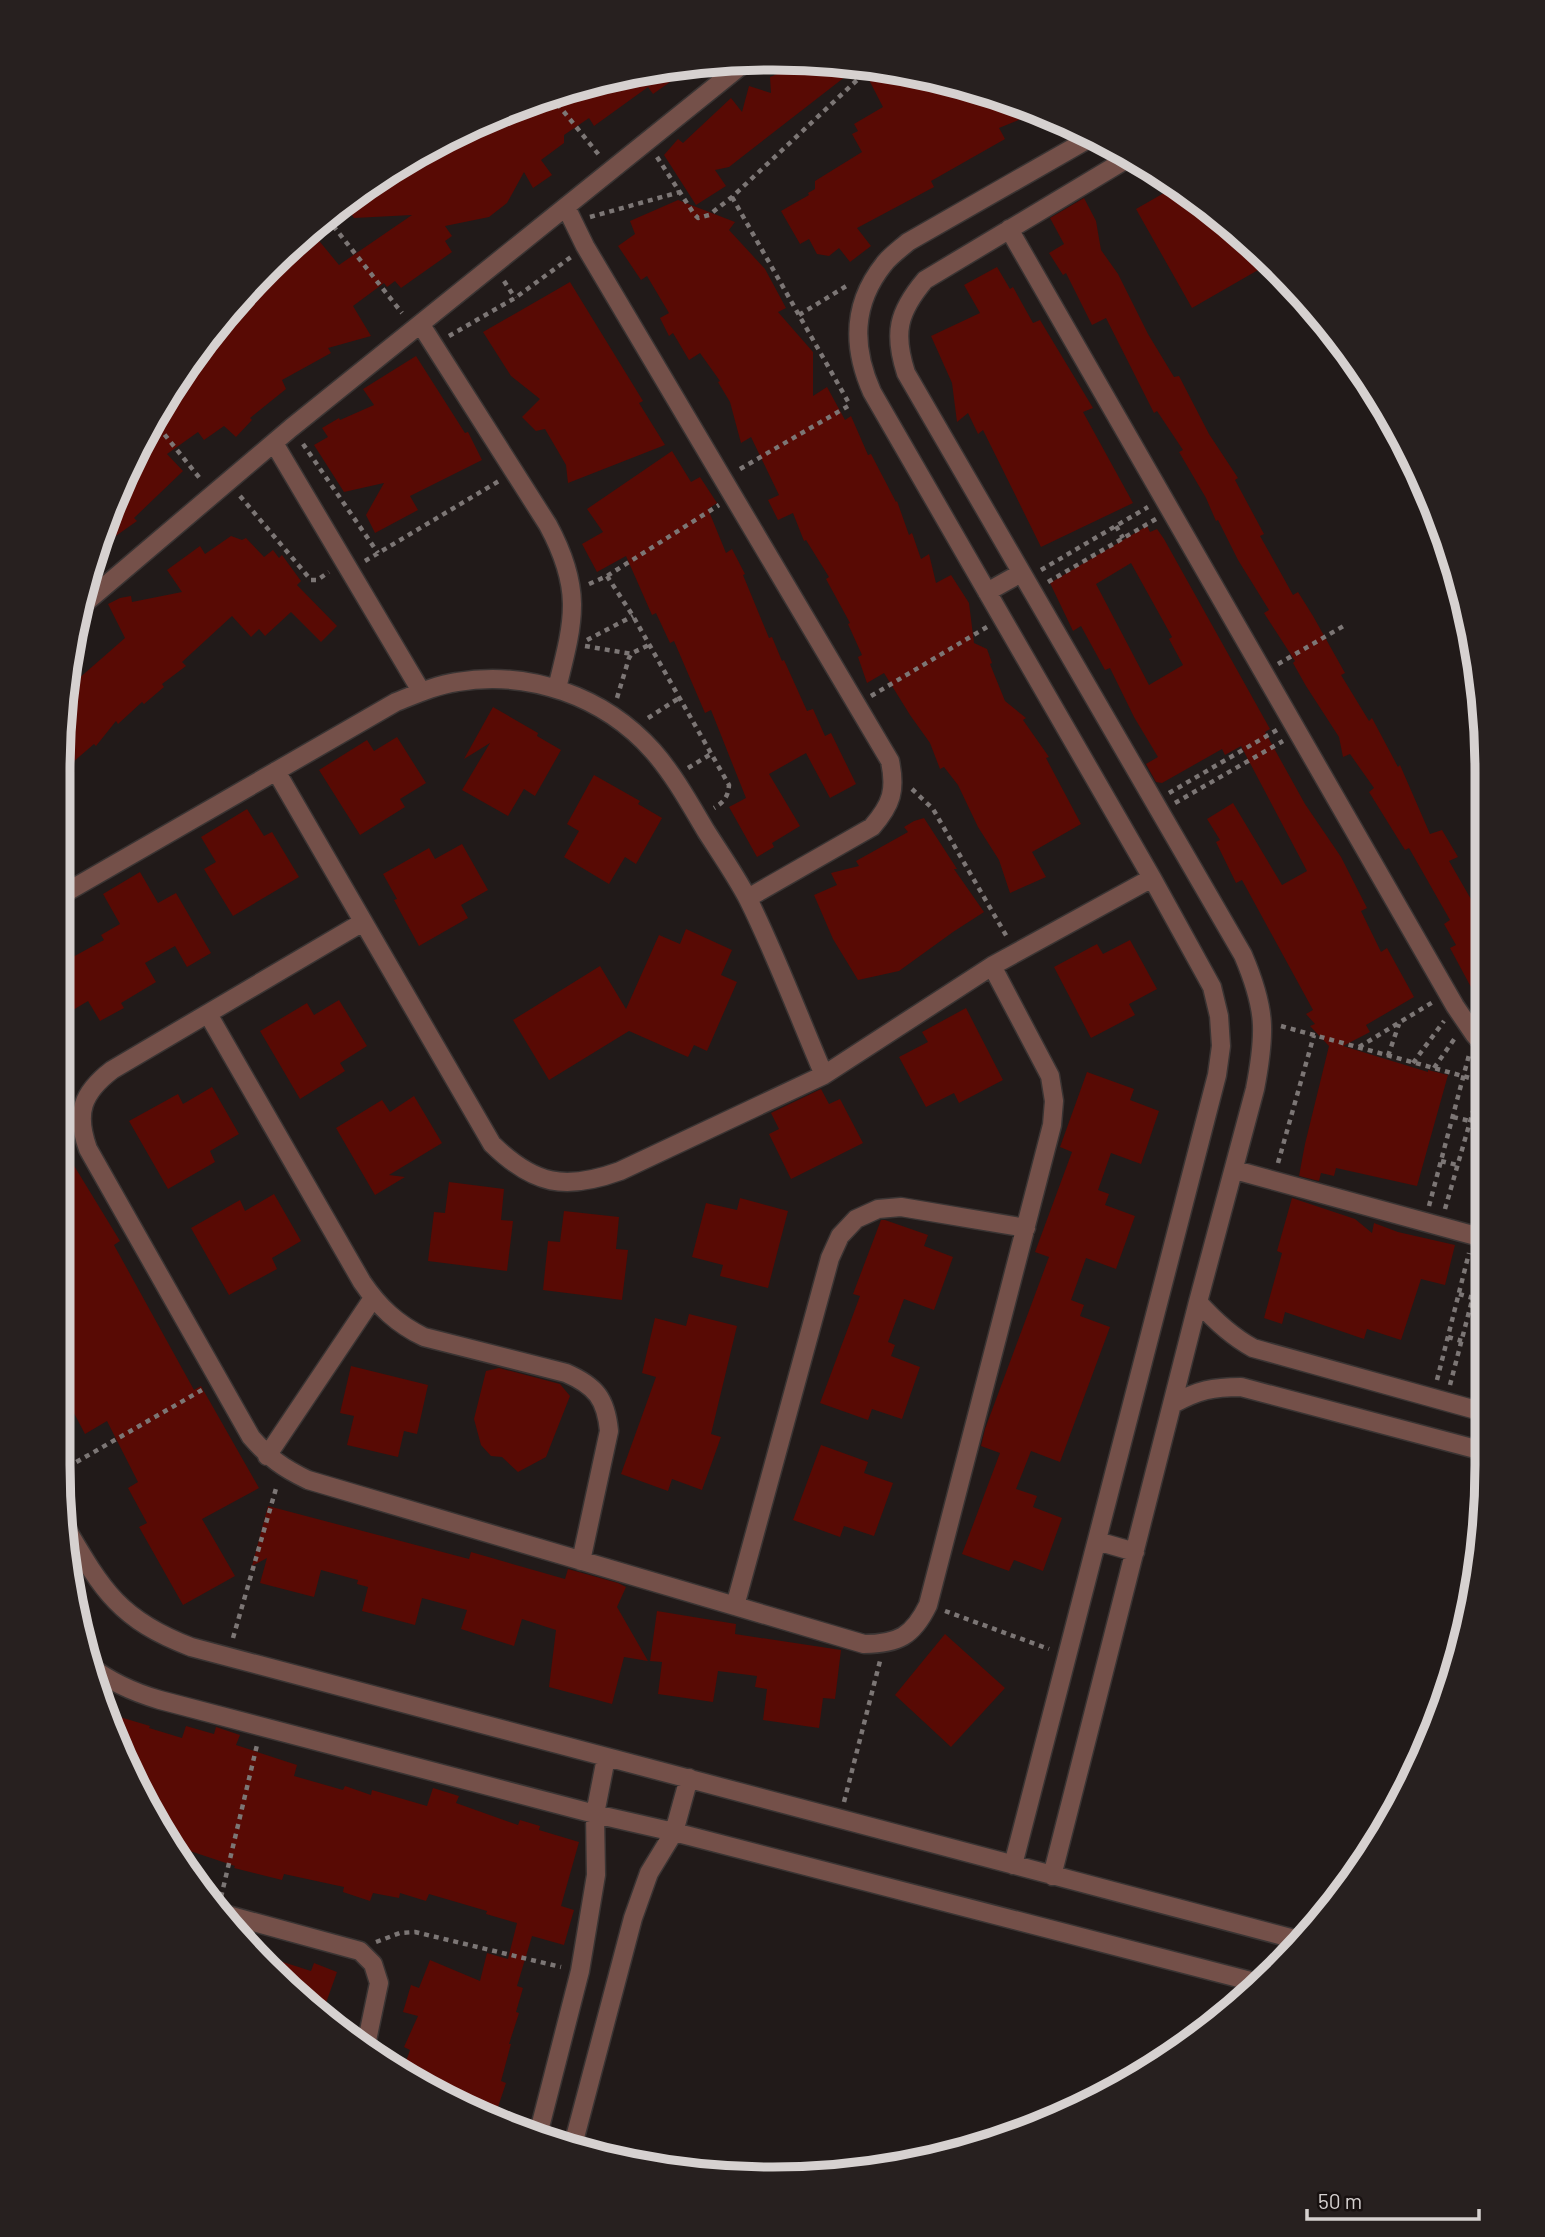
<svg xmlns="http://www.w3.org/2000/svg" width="1545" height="2237" viewBox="0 0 1545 2237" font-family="Barlow,sans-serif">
  <rect width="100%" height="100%" fill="#211a19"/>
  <path fill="#580a04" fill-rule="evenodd" d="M791,60L859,66L729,167L715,170L726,186L696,205L664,155L678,139L683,143L731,98L742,112L749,86L771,93L770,77L789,69Z
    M694,65L653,94L648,87L594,126L589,118L564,135V143L541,160L552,175L533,188L524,172L507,203L489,217L445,226L452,236L445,241L452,252L401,288L395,281L387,287L384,283L353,306L371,336L328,348L331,353L282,380L286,389L250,418L252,420L236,437L224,426L204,440L198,432L167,454L183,471L134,518L137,521L93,552L142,442L172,413L164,401L183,389L179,382L267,267L311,231L339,265L412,215L354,218L344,204L366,186L386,172L499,112L633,71Z
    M881,68L912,72L1041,111L999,128L1005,139L931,181L934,187L857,228L871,246L850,262L839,248L829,256L817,254L809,239L800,244L781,211L809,195L808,193L815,189V181L862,152L852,134L858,131L854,124L883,107L867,76Z
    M1178,185L1272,262L1192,308L1136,209Z
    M1084,198L1096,221L1101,250L1118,274L1148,334L1174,377L1179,376L1209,434L1238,478L1235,480L1264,534L1260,536L1278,568L1293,595L1298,592L1313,616L1345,673L1341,675L1369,721L1372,718L1398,767L1400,765L1430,834L1442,830L1458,857L1449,861L1487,927V1017L1450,948L1456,945L1444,924L1450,920L1409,848L1405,850L1369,792L1374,788L1350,754L1343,757L1339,737L1306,686L1293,663L1295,661L1264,613L1269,610L1238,560L1218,520L1216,521L1206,498L1179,452L1183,450L1157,411L1154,413L1106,318L1092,325L1066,273L1063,275L1049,253L1064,244L1050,218Z
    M678,200L735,222L729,230L765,269L786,308L778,312L813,352V396L827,387L845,420L851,416L868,455L871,454L896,502L897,501L909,535L912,533L921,559L929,554L936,583L951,575L969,603L974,643L987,649L992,663L990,664L1005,701L1026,718L1023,720L1049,757L1046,758L1081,824L1032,852L1046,877L1010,893L999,860L978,827L958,785L944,767L940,769L930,743L910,715L884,673L867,683L858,657L862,655L848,624L850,623L826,579L829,577L806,540L804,541L793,513L778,520L768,500L779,495L751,437L741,443L730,402L718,382L720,381L700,353L689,360L673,333L669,336L660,318L669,313L647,276L641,280L618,246L635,234L630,221Z
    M997,267L1010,289L1013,287L1033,323L1040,320L1093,408L1083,412L1133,503L1041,547L983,430L978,434L968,413L957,422L952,383L931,336L980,313L964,285Z
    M570,282L643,401L639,403L665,445L568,483L566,465L545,429L536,431L522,417L540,399L511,376L483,332Z
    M416,356L465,433L468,432L482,460L410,496L418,510L375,533L366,515L384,483L344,492L314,445L328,437L322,428L339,418L340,420L374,405L363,389Z
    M672,451L691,482L700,477L717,503L708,509L726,553L732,549L745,574L743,575L769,638L772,637L782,661L784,660L807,711L813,709L825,736L831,733L856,784L830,798L806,753L769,774L800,826L772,843L774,847L757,857L729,807L746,798L711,710L705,713L674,641L670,643L656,613L652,615L626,556L597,572L582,544L603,532L587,509Z
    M1147,526L1150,532L1157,529L1164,539L1270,729L1265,732L1305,804L1341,857L1367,908L1361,911L1381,952L1387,948L1414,997L1366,1025L1370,1032L1343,1046L1428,1072V1070L1448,1075L1417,1186L1336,1168L1334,1176L1321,1173L1319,1181L1299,1176L1305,1144L1329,1046L1310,1026L1315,1024L1306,1014L1313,1010L1242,880L1236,883L1216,842L1220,840L1207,819L1233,803L1282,885L1307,871L1241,746L1225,755L1222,749L1162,783L1156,782L1146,764L1158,757L1134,717L1110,668L1105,670L1081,626L1073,631L1050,583ZM1131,563L1172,637L1169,639L1183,665L1149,685L1096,584Z
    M231,536L242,540L246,538L264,557L273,550L279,558L282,555L301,581L297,585L337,626L321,642L291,612L265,636L259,629L251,637L232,616L182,662L186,666L162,684L164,687L144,704L142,702L118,724L116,721L96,746L94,744L58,775L68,668L77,680L125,638L108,604L120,598L131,596L132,602L182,592L167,570L200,546L205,554Z
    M493,707L538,733L537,736L561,750L535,796L524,789L508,816L462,790L490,743L464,759Z
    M397,737L426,783L400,799L405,807L360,835L319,770L367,740L374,751Z
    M594,775L640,801L638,804L662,818L636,864L625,857L609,884L564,857L579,831L567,824Z
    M247,809L264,836L272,832L299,877L233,916L204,869L216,862L201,837Z
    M924,818L957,869H954L984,912L953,932L899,971L858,980L833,939L814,895L837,885L831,873L859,866L856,861L908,832L904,827L914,821Z
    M462,844L488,890L461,905L468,918L419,946L394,900L397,899L383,874L429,848L435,859Z
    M140,872L158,903L176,893L211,953L187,967L175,946L145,963L156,982L121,1003L124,1008L100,1021L88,1001L58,1019V934L71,958L104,940L101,935L120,924L103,894Z
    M686,929L732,950L721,975L737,982L707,1051L694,1045L688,1057L629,1031L549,1080L513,1020L600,966L626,1009L659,935L680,944Z
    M1130,940L1157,989L1129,1004L1135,1015L1091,1038L1054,967L1097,944L1103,954Z
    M339,1000L367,1046L340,1063L345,1071L300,1099L260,1031L307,1003L314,1015Z
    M966,1008L1003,1080L959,1103L954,1093L926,1107L899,1057L928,1042L922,1032Z
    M1087,1072L1134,1089L1130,1100L1159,1111L1141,1164L1111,1153L1098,1190L1109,1194L1105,1205L1135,1216L1116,1269L1086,1258L1071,1300L1084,1305L1080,1316L1110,1327L1060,1462L1031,1451L1016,1489L1037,1496L1033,1507L1062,1518L1043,1571L1014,1560L1009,1571L962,1554L1000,1453L981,1446L985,1429L1049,1257L1035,1252L1072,1152L1060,1147Z
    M212,1087L239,1134L210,1151L215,1162L168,1189L129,1121L178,1094L183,1104Z
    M821,1089L829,1104L840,1099L863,1143L791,1179L769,1134L779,1129L771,1113Z
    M414,1096L442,1143L389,1175L405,1177L375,1195L336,1128L382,1100L390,1112Z
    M73,1164L120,1241L114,1245L194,1390L201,1386L259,1488L202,1519L235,1576L183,1605L139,1527L147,1523L128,1488L138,1482L107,1421L85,1434L58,1383V1173Z
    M449,1182L504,1189L501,1220L513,1221L507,1271L428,1261L434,1212L445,1213Z
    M274,1194L301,1241L272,1258L277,1269L229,1295L191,1228L240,1200L245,1211Z
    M740,1198L788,1211L768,1288L720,1276L723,1265L692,1257L706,1203L737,1210Z
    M1292,1198L1355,1219L1372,1233L1374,1223L1398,1232L1455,1245L1445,1285L1421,1279L1401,1340L1367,1329L1364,1339L1285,1312L1282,1324L1264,1318L1282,1253L1277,1251Z
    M564,1211L619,1217L616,1249L628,1250L622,1300L543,1290L548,1241L560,1242Z
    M881,1220H885L928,1235L924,1246L953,1257L934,1310L904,1299L888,1342L895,1345L891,1356L920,1367L902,1419L872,1409L868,1420L820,1403L860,1296L853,1294Z
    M689,1314L737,1326L711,1434L721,1437L702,1490L672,1479L668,1491L621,1474L656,1377L642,1373L655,1318L686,1326Z
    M351,1366L428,1385L417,1434L404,1431L398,1457L347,1445L354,1416L340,1413Z
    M499,1368L560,1384L570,1396L546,1457L518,1472L502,1457L491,1456L481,1445L474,1419L486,1371Z
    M821,1445L868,1462L864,1473L893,1483L874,1536L844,1526L840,1537L793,1520Z
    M268,1506L469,1559L471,1552L565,1579L568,1569L618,1583L626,1587L617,1607L648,1661L624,1657L612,1704L549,1687L556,1630L522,1619L514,1646L461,1629L467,1610L422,1598L415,1625L362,1611L368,1587L357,1584L358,1580L321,1570L314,1597L260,1583L267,1558L252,1566Z
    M657,1611L736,1624L735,1634L841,1650L835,1699L823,1698L819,1728L763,1720L767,1689L755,1687L757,1676L718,1671L713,1702L658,1694L662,1662L650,1661Z
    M945,1634L1005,1688L951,1747L895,1695Z
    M103,1712L150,1726L149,1728L182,1738L186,1726L214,1734L216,1727L240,1735L236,1745L297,1765L294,1776L343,1790L345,1786L371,1795L372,1790L427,1806L433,1788L459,1796L456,1803L518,1825L520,1820L540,1826L539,1830L579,1842L561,1906L574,1910L564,1945L532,1936L517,1986L523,1988L516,2012L519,2013L509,2044H511L501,2081L506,2083L493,2122L402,2073L410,2050L404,2047L418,2016L403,2012L411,1985L419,1988L430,1960L480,1981L487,1953L508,1959L517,1923L486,1914L487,1911L429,1894L426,1901L400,1893L399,1898L373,1893L370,1901L343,1892L344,1887L284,1874L282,1880L234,1868L235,1866L169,1844L112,1738Z
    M261,1955L311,1971L314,1963L337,1972L321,2017L302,2002Z"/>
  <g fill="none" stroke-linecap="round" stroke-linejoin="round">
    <defs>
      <path id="minor" d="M566,207L585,246L890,761C896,790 892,804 872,827L748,898
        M1009,229L1455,1006L1474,1034L1487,1049
        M421,325L548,525C583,590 574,620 557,688
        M274,443L421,691
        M987,592L1021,573
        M78,609L291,428L748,60
        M276,771L492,1144C534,1185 565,1191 620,1171L824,1075L992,966L1152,878
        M58,897L396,702C416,694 436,685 457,682C529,670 604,696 653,751C674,775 690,804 706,831C720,853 736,876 748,899C776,955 799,1017 824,1075
        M363,922L112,1070C82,1093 75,1113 88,1149L251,1437C269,1458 283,1468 308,1480L864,1644C898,1644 913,1636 928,1605L1052,1125L1054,1101L1050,1076L992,966
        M208,1014L362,1282C379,1307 397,1324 424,1337L566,1373C596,1386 606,1399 609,1431L581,1561
        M1235,1170L1487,1239
        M1198,1302C1215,1321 1231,1336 1253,1348L1487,1413
        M1173,1404C1198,1390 1213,1387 1241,1387L1487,1452
        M267,1456L373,1298
        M66,1528C103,1591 120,1620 191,1647L1302,1941
        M1097,1541L1135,1552
        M735,1606L830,1258L840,1236L856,1219L878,1209L901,1207L1026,1228
        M87,1664C110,1682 132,1692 160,1700L595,1814L674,1832L1262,1984
        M1013,1865L1217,1075L1221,1046L1219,1016L1212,987L1152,878L872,392C852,347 852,304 884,264C890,256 900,249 908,242L1092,137
        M1052,1876L1198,1302L1255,1089C1266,1032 1266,1009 1243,955L906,373C893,333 898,312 925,280L1130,157
        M224,1914L360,1951L373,1964L379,1983L365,2050
        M538,2135L580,1971L596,1875L595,1814L606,1758
        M573,2145L633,1918L649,1873L674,1832L689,1778"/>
    </defs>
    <use href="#minor" stroke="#3a3433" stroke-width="21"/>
    <path stroke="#7c7675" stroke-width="4.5" stroke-dasharray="5 5" stroke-linecap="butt" d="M551,96L599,155
      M657,157L694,214L698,218L709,215L732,197L871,67
      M732,197L850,405
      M590,217L680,192
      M327,218L402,313
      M504,281L515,298
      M799,315L848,285
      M449,336L515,298L571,257
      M152,419L202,481
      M303,444L378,553
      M740,469L850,405
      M240,496L311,580H317L329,572
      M1116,526L1123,538
      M365,561L499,481
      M1041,570L1148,507
      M607,576L633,616L729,785C728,797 724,802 714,808
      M1048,582L1156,519
      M589,584L607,576L719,505
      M587,640L633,616
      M585,646L632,654
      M1278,664L1347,624
      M871,696L987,627
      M617,698L629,658L632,653L649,645
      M648,718L679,698
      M688,768L711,754
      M912,789L933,809L1007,937
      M1169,793L1277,730
      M1175,803L1283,741
      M58,849L69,870
      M1281,1026L1481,1081
      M1359,1047L1433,1002
      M1388,1056L1399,1024
      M1413,1063L1444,1021
      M1434,1068L1455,1038
      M58,1088L68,1094
      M1453,1117L1470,1121
      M1441,1161L1457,1165
      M1278,1163L1314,1035
      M58,1166L72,1158
      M1429,1206L1469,1055
      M1445,1209L1486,1066
      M1459,1294L1473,1298
      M1448,1337L1462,1341
      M1437,1380L1469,1253
      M1450,1385L1483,1258
      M59,1472L202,1390
      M945,1611L1049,1649
      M233,1638L277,1485
      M844,1802L880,1661
      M221,1897L257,1745
      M376,1942L400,1933L415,1932L561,1967"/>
    <use href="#minor" stroke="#745049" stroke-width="18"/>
  </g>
  <path d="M0 0H1545V2237H0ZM772 70H773A702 702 0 0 1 1475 772V1465A702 702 0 0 1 773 2167H772A702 702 0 0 1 70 1465V772A702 702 0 0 1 772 70Z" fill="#27201f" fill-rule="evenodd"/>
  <path fill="none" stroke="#d6d1d0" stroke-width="9" d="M772 70H773A702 702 0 0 1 1475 772V1465A702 702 0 0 1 773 2167H772A702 702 0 0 1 70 1465V772A702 702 0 0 1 772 70Z"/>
  <path d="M1307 2209v10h172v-10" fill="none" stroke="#d6d1d0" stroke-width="3.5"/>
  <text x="1318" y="2209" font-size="21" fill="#d6d1d0" stroke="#181110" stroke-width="5" paint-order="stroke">50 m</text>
</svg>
